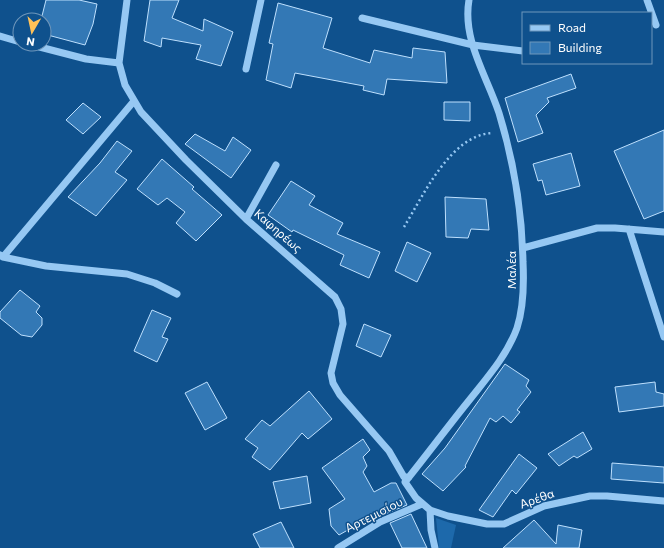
<svg xmlns="http://www.w3.org/2000/svg" width="664" height="548" viewBox="0 0 664 548" font-family="Commissioner,sans-serif">
  <rect width="100%" height="100%" fill="#0f518d"/>
  <path fill="#1d69ab" d="M436,518L456,525L451,548H439Z"/>
  <path fill="#3378b5" stroke="#bee0fe" d="M46,0H79L97,4L93,24L85,45L44,34V20H41Z
    M150,0H179L172,18L203,31L204,19L233,32L221,66L196,59L201,45L162,38L161,47L144,41Z
    M278,3L332,18L323,48L370,63L374,50L412,58L413,48L445,52L447,83L387,79L384,95L363,90L364,86L295,73L291,88L266,80L273,44L269,43Z
    M571,74L576,88L547,98L549,102L536,115L543,133L518,142L505,98Z
    M444,102H470V121L444,120Z
    M83,103L101,117L83,134L66,120Z
    M664,130V211L644,219L614,151Z
    M195,134L225,151L233,137L251,150L231,178L185,144Z
    M117,141L132,151L115,172L127,180L96,216L68,197L100,163Z
    M571,153L580,186L546,195L542,180L538,181L533,164Z
    M162,159L194,187L192,189L222,215L196,241L176,223L185,212L167,198L158,205L137,189Z
    M291,181L315,196L309,205L343,223L337,234L380,252L369,278L340,265L344,255L293,230L292,232L268,215Z
    M445,197L486,199L489,230L471,229L468,238L446,237Z
    M407,242L431,253L417,282L395,271Z
    M20,290L40,306L36,312L42,318V325L32,337L21,335L0,318V312Z
    M152,310L171,318L162,337L168,339L157,362L134,351Z
    M364,324L391,335L381,357L356,346Z
    M505,364L529,380L526,386L531,392L517,410L520,412L511,423L503,416L496,422L490,418L465,466L466,467L443,491L422,474L445,448Z
    M207,382L227,418L205,430L185,393Z
    M655,382L656,392L664,394V406L619,412L615,387Z
    M309,391L332,419L308,439L302,433L270,470L252,457L258,448L245,439L262,420L270,426Z
    M583,432L592,449L577,458L574,456L559,466L548,454Z
    M363,439L370,450L363,457L367,466L363,472L374,492L391,483H396L407,505L385,514L383,510L339,535L331,526L329,509L345,499L322,468Z
    M519,454L537,468L516,494L512,490L493,517L479,510Z
    M612,463L664,467V483L611,479Z
    M307,476L311,503L280,509L273,482Z
    M411,514L427,548H402L390,523Z
    M534,520L556,544L558,525L582,530L579,548H503Z
    M281,522L294,548H260L253,534Z"/>
  <g fill="none" stroke-linecap="round" stroke-linejoin="round">
    <path stroke="#96c8f3" stroke-width="2.5" stroke-dasharray="2 3" stroke-linecap="butt" d="M404,227C423,196 451,134 493,133"/>
    <path stroke="#96c8f3" stroke-width="7" d="M127,0L119,63L125,85L141,112L186,160L246,219L335,297L341,309L343,324L331,373L333,383L340,395L389,451L404,477H409
      M469,0C462,40 487,76 499,113C514,162 522,210 523,262C524,283 524,307 517,328C507,356 485,380 467,403C446,429 426,456 405,482L416,498L430,510L448,516L487,524H504L544,506L590,496H607L664,501
      M647,0L656,25
      M362,18L473,45L523,51
      M0,36L20,42
      M28,44L86,59L119,63
      M246,69L261,0
      M246,219L276,165
      M629,229L664,337
      M523,248L597,228H615L664,232
      M0,255L3,257L134,101
      M3,257L46,266L127,274L155,283L177,294
      M430,510L431,530L435,548
      M338,548L380,522L422,504"/>
  </g>
  <g text-anchor="middle" stroke-width="3" stroke-linejoin="round" paint-order="stroke">
    <g font-size="12" fill="#fff" stroke="#0f518d">
      <text transform="translate(278 231) rotate(41)" y="4">Καφηρέως</text>
      <text transform="translate(512 270) rotate(-90)" y="4">Μαλέα</text>
      <text transform="translate(537 499) rotate(-20)" y="4">Αρέθα</text>
      <text transform="translate(374 515) rotate(-27)" y="4">Αρτεμισίου</text>
    </g>
  </g>
  <rect x="522" y="12" width="130" height="52" fill="#0f518d" stroke="#6f97bb"/>
  <rect x="530" y="25" width="20" height="6" fill="#96c8f3" stroke="#6f97bb"/>
  <text x="558" y="32" font-size="12" fill="#ffffff">Road</text>
  <rect x="530" y="42" width="20" height="12" fill="#3378b5" stroke="#6f97bb"/>
  <text x="558" y="52" font-size="12" fill="#ffffff">Building</text>
  <g transform="translate(32 32) rotate(189)"><circle r="19" fill="#0f518d" stroke="#6f97bb"/>
  <path d="M0-3L7 15L0 10L-7 15Z" fill="#ffc158"/>
  <text y="-6" font-size="11" font-weight="bold" text-anchor="middle" fill="#ffffff">N</text>
  </g>
</svg>
